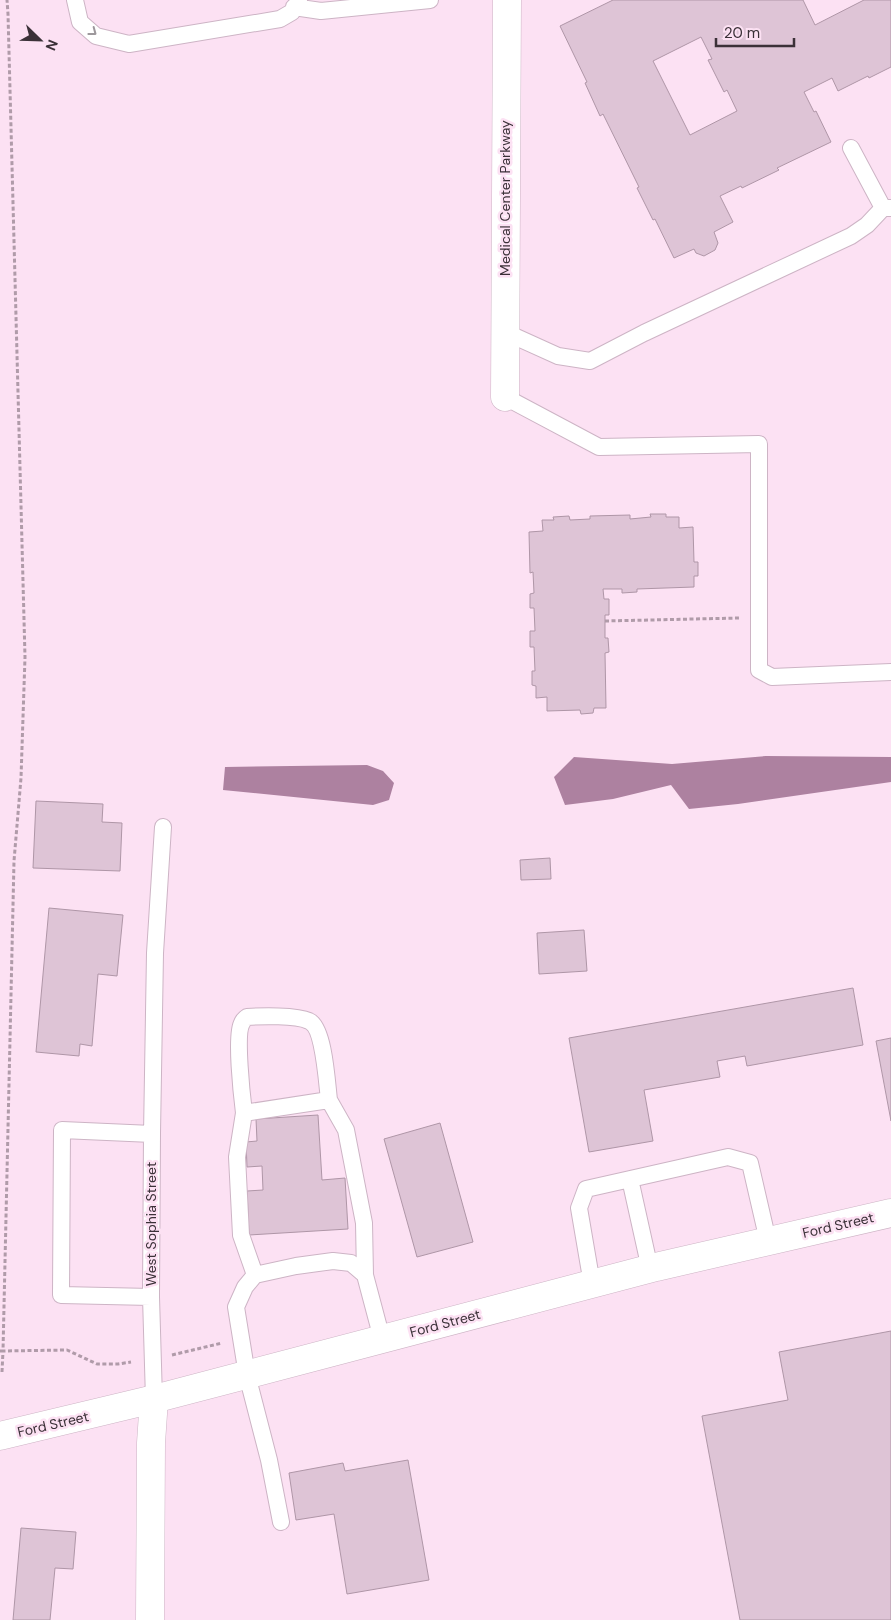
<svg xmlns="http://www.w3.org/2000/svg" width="891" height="1620" viewBox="0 0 891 1620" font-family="'DM Sans',sans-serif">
  <rect width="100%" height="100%" fill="#fce1f3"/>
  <path fill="#ad81a0" d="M766,756L891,757V782L738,804L689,809L671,785L613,799L565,805L554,777L574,757L672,764Z
    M367,765L383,771L394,783L389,800L373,805L223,790L225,767Z"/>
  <path fill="#dec4d6" stroke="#af96a7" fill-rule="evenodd" d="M613,0H803L815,25L864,0H891V67L869,78L868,76L838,91L832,78L804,92L814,112L816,111L831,142L777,168L779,170L742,188L741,186L720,196L733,222L714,232L718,243L715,250L704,256L696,253L694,249L674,258L655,219L653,220L637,188L639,187L603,114L600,116L585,83L587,82L560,26ZM701,37L712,59L708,60L724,92L727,90L737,111L690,135L653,61Z
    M650,514H666V517H679V528L693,527L694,562H698V576H694V587L637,589V592L622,593V589H603L604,599H609V615H605V638H608L609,652L605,653L606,708H594L593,713L581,714L580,710L547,711V697L536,698V686L532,685V671H535L534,647H530V631H535L534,608H530V594L534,593L533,572L530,573L529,532L543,531L542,520H554L553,517L569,516L570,520L590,519V516L630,515V519L651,517Z
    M36,801L103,804L102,822L122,823L120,871L33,868Z
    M550,858L551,879L521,880L520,860Z
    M49,908L123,915L117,976L98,974L92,1046L80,1044L79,1056L36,1052Z
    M584,930L587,971L539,974L537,933Z
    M853,988L863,1045L747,1066L745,1056L717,1061L720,1077L644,1090L653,1141L589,1152L569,1038Z
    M891,1038V1121L876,1041Z
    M318,1115L322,1180L345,1178L348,1229L249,1235L247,1191L263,1190L262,1166L247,1167L246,1142L257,1141L256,1119Z
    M440,1123L473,1242L417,1257L384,1139Z
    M891,1331V1620H740L702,1416L788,1400L779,1352Z
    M408,1460L429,1580L347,1594L334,1514L296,1520L289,1473L343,1463L345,1471Z
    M21,1528L76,1532L73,1569L55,1568L50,1620H13Z"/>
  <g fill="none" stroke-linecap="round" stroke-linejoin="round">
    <defs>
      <path id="service" d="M75,0L80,22L96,36L129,44L280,19L292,12L299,0
        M294,7L321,11L430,0
        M851,148L883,208H891
        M505,332L558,356L590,361L644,333L851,236L867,225L883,208
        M505,397L599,447L759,444V670L772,677L891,672
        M244,1113C242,1097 235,1034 242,1023C243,1020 245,1019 247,1017C261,1016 296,1015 309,1021C324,1027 327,1084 329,1100
        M630,1179L650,1269
        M255,1275L241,1235L237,1157L244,1113L329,1100L346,1130L364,1223L365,1275
        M592,1284L579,1208L586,1189L728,1157L750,1163L768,1241
        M151,1297L61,1295L62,1130L152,1134
        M154,1399L151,1297L152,1134L155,953L163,827
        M281,1522L269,1460L247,1375L236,1307L245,1287L255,1275L296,1266L333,1261L351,1263L365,1275L382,1339"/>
      <path id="minor" d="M505,397L507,0
        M150,1620L151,1443L154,1399"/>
      <path id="secondary" d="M0,1436L154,1399L656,1267L891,1213"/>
    </defs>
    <use href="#service" stroke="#cdb4c5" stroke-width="18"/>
    <use href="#minor" stroke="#cdb4c5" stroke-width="29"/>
    <use href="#secondary" stroke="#cdb4c5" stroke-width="29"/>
    <path stroke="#b09ba9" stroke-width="3" stroke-dasharray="4 2.5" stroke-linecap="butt" d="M605,621L739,618
      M0,1351H3L14,861L21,778L25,657L8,14L7,0
      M172,1355L222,1343
      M2,1372L3,1351L67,1350L97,1364H118L131,1362"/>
    <use href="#service" stroke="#fff" stroke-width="16"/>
    <use href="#minor" stroke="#fff" stroke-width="28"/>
    <use href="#secondary" stroke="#fff" stroke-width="28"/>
  </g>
  <defs><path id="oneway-chevron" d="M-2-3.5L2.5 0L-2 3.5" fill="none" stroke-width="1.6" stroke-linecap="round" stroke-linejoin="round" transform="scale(1.25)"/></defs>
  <use stroke="#9d989c" href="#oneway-chevron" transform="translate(93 32) rotate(37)"/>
  <g text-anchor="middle" stroke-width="5" stroke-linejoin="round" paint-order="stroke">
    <g font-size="14" fill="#3b3138" stroke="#fce1f3">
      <text transform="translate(505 198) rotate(-90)" y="5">Medical Center Parkway</text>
      <text transform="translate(151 1224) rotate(-90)" y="5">West Sophia Street</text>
      <text transform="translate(838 1225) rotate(-13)" y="5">Ford Street</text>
      <text transform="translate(445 1323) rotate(-15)" y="5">Ford Street</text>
      <text transform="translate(53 1424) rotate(-13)" y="5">Ford Street</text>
    </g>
  </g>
  <g transform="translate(40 40) rotate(113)" stroke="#fce1f3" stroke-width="4" paint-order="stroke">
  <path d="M0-4L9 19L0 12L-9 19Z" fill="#3b3138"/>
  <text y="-8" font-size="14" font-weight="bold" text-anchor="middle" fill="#3b3138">N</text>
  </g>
  <path d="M716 38v8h78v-8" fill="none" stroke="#3b3138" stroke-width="2.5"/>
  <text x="724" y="38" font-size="15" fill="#3b3138" stroke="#fce1f3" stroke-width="4" paint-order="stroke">20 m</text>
</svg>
